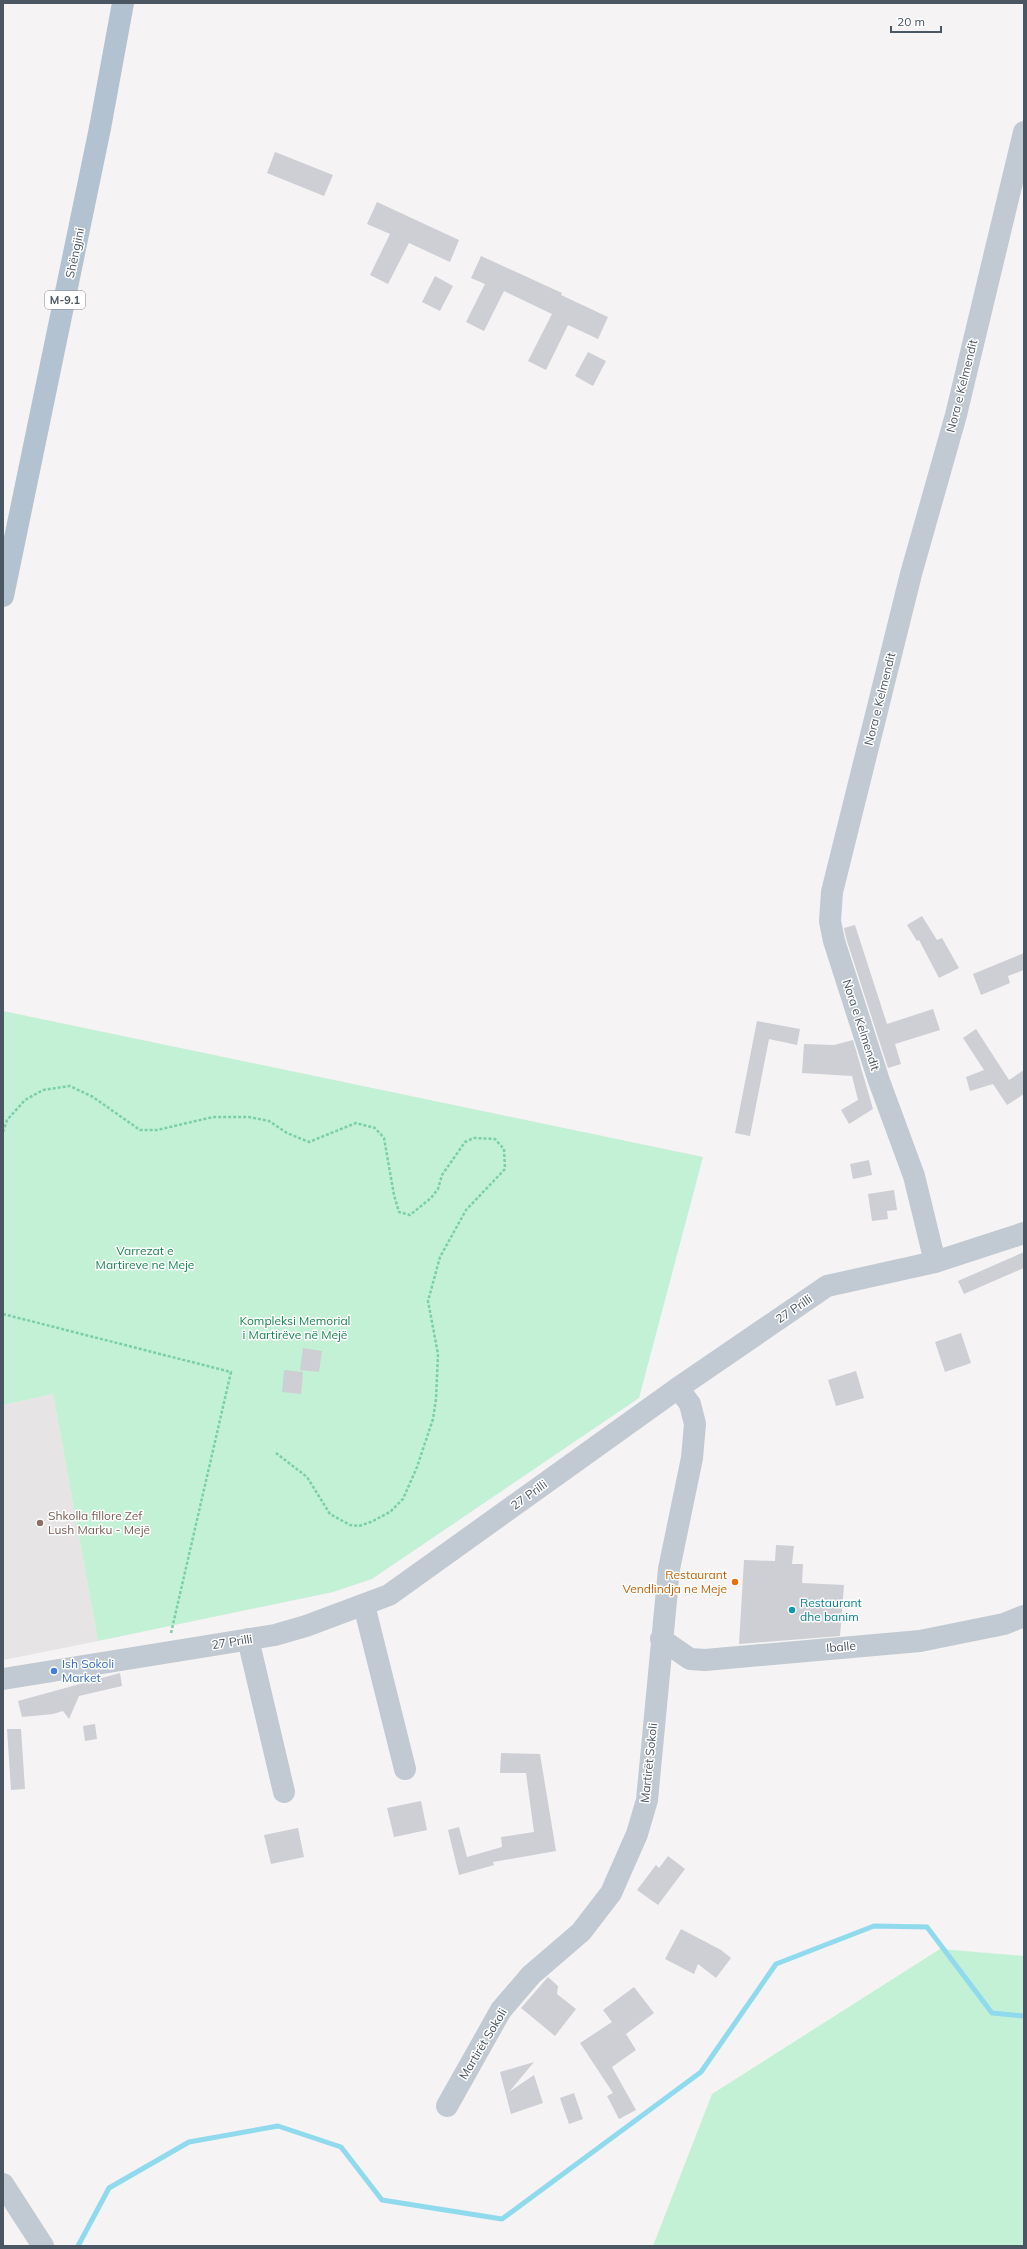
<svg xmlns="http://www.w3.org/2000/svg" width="1027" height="2249" viewBox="0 0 1027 2249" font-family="Mulish,sans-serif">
  <rect width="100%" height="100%" fill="#f5f3f3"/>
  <path fill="#e6e4e5" d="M53,1394L98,1641L3,1660V1405Z"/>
  <path fill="#c3f1d5" d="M3,1011L703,1157L639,1398L372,1579L333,1592L98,1641L53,1394L3,1405Z
    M940,1949L1024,1956V2246H653L712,2094Z"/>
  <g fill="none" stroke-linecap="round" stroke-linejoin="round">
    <path stroke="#90daee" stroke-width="5" d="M78,2246L109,2188L189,2142L278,2126L341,2147L382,2200L502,2219L701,2072L776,1964L874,1926L927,1927L992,2013L1024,2016"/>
  </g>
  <path fill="#cdcfd5" d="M275,152L333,175L324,196L267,173Z
    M377,202L459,240L450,262L409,243L388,284L370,275L390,234L367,224Z
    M481,256L562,293L561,295L608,317L598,339L568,325L546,370L528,361L552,314L504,291L484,331L466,322L485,284L471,278Z
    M435,276L453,286L440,311L422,302Z
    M588,352L606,361L593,386L575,376Z
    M922,916L937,940L942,938L959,968L939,978L919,940L917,941L907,925Z
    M855,925L887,1024L933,1009L940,1030L895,1044L901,1064L888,1068L846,938L844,928Z
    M1024,953V970L1008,976L1010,983L981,995L973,974Z
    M757,1021L800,1029L797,1045L769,1039L750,1136L735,1133Z
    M976,1029L1009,1080L1024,1070V1094L1007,1105L993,1084L970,1091L966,1077L984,1070L963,1038Z
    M853,1040L873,1109L849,1124L841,1110L858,1100L852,1076L802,1073L804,1044L834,1045Z
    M869,1160L872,1175L853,1179L850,1164Z
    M894,1190L897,1210L887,1211L888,1219L872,1221L868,1194Z
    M1024,1252V1268L964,1294L958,1281Z
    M961,1333L971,1363L945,1372L935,1342Z
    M303,1348L322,1351L319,1372L300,1370Z
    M284,1370L303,1372L301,1394L282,1392Z
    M856,1371L864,1398L836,1406L828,1380Z
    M776,1545L794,1546L792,1564H803L802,1583L844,1585L840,1636L739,1644L744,1560L775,1561Z
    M120,1673L122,1686L79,1696L69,1719L63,1711L53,1714L22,1717L18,1701Z
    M95,1724L97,1739L85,1741L83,1726Z
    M7,1729H21L25,1789L11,1790Z
    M501,1753L540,1754L556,1851L493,1862L494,1865L459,1875L448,1830L459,1827L467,1857L502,1847L501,1837L534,1832L526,1773H500Z
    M421,1801L427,1830L394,1837L387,1808Z
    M298,1828L304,1857L271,1864L264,1835Z
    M668,1856L685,1869L658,1905L637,1890L656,1865L659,1868Z
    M681,1929L721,1950L731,1958L716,1978L698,1964L694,1974L665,1959Z
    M548,1977L558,1986L557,1994L576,2009L555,2036L521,2008Z
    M634,1987L654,2013L626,2034L636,2050L612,2067L636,2110L619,2119L607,2096L613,2093L580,2043L612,2022L603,2010Z
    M534,2062L509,2092L534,2075L543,2103L511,2114L500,2072Z
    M574,2093L583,2119L569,2124L560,2098Z"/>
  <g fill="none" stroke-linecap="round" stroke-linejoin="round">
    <path stroke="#7ad0a6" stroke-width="2.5" stroke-dasharray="3 2" stroke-linecap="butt" d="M3,1132L7,1120L25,1100L43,1090L70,1086L93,1097L140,1130H157L213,1117H249L269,1121L287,1133L309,1142L356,1123L375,1128L384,1138L394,1195L399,1212L410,1215L431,1198L438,1189L442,1175L465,1142L474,1138L495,1139L504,1149L505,1169L466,1210L440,1257L428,1301L438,1354L436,1399L433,1419L417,1467L403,1499L390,1512L371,1522L359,1526L350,1525L330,1514L307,1477L276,1453
      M3,1314L231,1372L171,1633"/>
    <path stroke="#c1cad2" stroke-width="22" d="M935,1262L914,1176L879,1081L834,941L830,921L832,892L911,574L956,415L1024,132
      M364,1605L405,1769
      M248,1639L284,1792
      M661,1639L690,1659L705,1660L920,1641L1004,1624L1024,1616
      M3,1679L275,1635L306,1626L389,1595L678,1388L827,1286L935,1262L1024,1233
      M447,2106L501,2010L531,1975L581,1932L611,1893L637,1834L647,1800L669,1569L692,1458L695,1424L690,1404L678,1388
      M3,2184L43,2246"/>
    <path stroke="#b3c2d1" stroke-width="22" d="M3,596L100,128L123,3"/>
  </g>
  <circle fill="#8d6e63" stroke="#fff" stroke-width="1.5" cx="40" cy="1523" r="4"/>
  <circle fill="#e8710a" stroke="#fff" stroke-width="1.5" cx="735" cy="1582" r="4"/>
  <circle fill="#0f9aa8" stroke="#fff" stroke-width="1.5" cx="792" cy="1610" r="4"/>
  <circle fill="#3f7fe0" stroke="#fff" stroke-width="1.5" cx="54" cy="1671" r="4"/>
  <g text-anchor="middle" stroke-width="3" stroke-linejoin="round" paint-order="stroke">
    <rect fill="#fff" stroke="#808990" stroke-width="1" x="45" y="291" width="40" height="18" rx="3"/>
    <g font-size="11" font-weight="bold" fill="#4a5661">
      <text x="65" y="304">M-9.1</text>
    </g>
    <g font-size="12" fill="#4a5661" stroke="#fff">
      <text transform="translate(75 253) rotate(-78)" y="4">Shëngjini</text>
      <text transform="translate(962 386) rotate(-76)" y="4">Nora e Kelmendit</text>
      <text transform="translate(880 699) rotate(-76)" y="4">Nora e Kelmendit</text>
      <text transform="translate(861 1025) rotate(72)" y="4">Nora e Kelmendit</text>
      <text transform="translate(794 1309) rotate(-34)" y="4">27 Prilli</text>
      <text transform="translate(529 1495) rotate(-36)" y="4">27 Prilli</text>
      <text transform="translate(232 1642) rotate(-9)" y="4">27 Prilli</text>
      <text transform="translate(841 1647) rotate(-5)" y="4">Iballe</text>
      <text transform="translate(649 1763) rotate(-84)" y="4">Martirët Sokoli</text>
      <text transform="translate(483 2044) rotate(-59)" y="4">Martirët Sokoli</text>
    </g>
    <g font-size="12" fill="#17864f" stroke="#fff">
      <text x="145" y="1255">Varrezat e<tspan x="145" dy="14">Martireve ne Meje</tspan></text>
      <text x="295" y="1325">Kompleksi Memorial<tspan x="295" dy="14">i Martirëve në Mejë</tspan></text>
    </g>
    <g font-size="12" fill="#785e54" stroke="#fff" text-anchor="start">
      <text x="48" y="1520">Shkolla fillore Zef<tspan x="48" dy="14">Lush Marku - Mejë</tspan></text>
    </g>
    <g font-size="12" fill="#c56008" stroke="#fff" text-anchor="end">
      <text x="727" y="1579">Restaurant<tspan x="727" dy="14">Vendlindja ne Meje</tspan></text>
    </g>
    <g font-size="12" fill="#0d838f" stroke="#fff" text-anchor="start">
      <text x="800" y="1607">Restaurant<tspan x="800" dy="14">dhe banim</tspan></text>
    </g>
    <g font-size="12" fill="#366cbe" stroke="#fff" text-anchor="start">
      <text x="62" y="1668">Ish Sokoli<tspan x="62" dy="14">Market</tspan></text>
    </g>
  </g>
  <rect width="1027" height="2249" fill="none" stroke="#4a5661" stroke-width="8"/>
  <path d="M891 26v6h50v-6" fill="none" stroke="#4a5661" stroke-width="2"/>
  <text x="897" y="26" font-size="12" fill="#4a5661" stroke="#ffffff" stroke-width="3" paint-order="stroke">20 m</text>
</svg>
